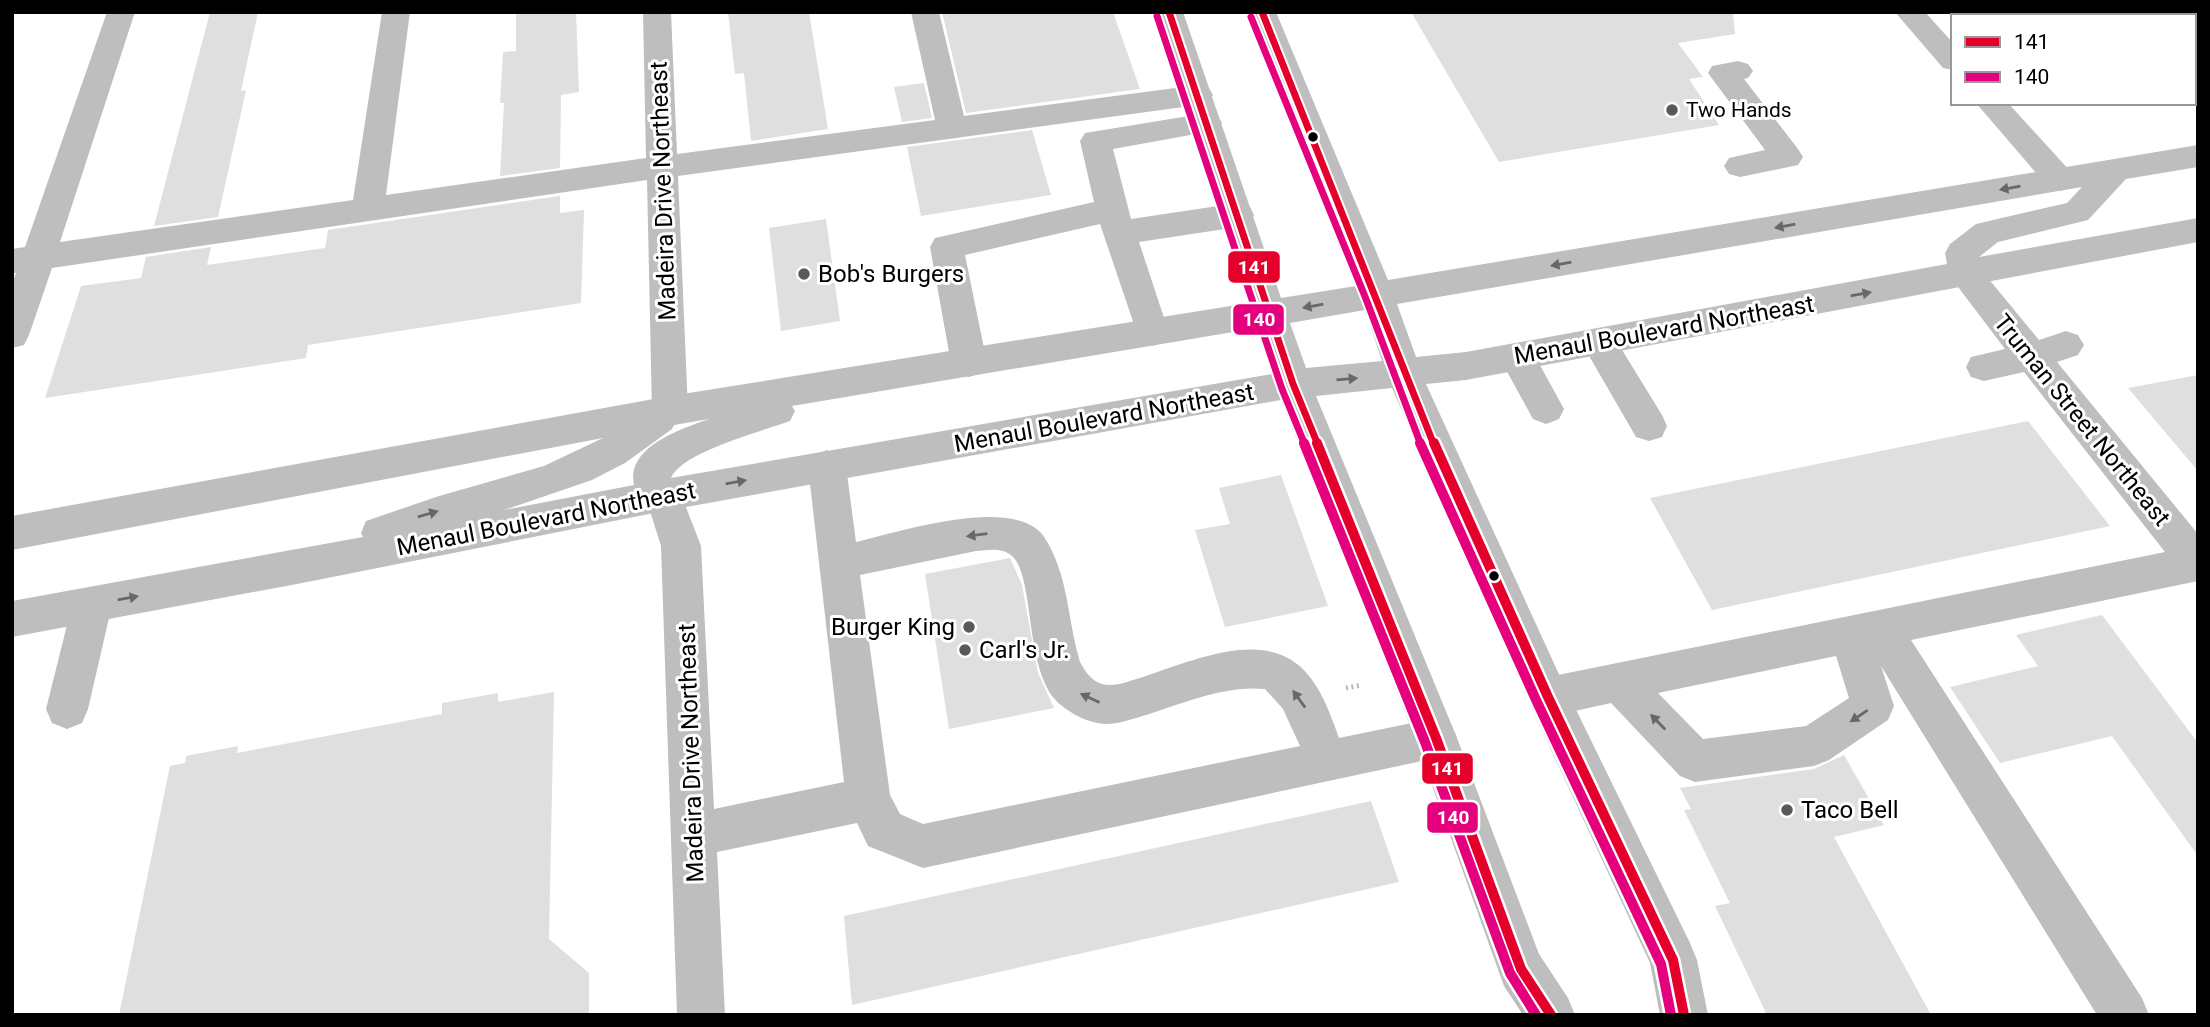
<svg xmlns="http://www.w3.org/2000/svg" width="2210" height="1027" viewBox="0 0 2210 1027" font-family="Roboto,sans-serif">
  <rect width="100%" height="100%" fill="#fff"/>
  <path fill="#dfdfdf" d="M210,12H258L241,91L246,90L218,217L154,226Z
    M516,12H576L579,92L561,95L560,168L500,176L504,103H500L503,52L516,51Z
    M728,12H809L828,129L751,141L744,73L735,74Z
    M942,12H1113L1140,89L966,113Z
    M1411,12H1733L1735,34L1678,43L1703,77L1689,79L1719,125L1499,162Z
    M924,83L932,118L902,122L894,87Z
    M1032,130L1051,195L921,216L907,147Z
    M560,196V213L584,210L581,303L308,345L306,358L45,398L81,286L141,278L146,257L211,247L207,265L325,248L328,230Z
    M826,219L840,321L781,331L769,228Z
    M2198,375V471L2128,388Z
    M2028,421L2110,526L1712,610L1650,498Z
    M1281,475L1328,606L1225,627L1195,530L1230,524L1219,488Z
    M1010,558L1022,585L1038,673L1054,708L949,729L925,574Z
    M2102,615L2198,743V856L2112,736L2000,763L1950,687L2038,666L2016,635Z
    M554,692L549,939L589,973V1015H119L170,766L185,763L186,756L238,746L237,753L442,714V703L498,693V702Z
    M1844,755L1884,825L1834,837L1931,1015H1767L1715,906L1730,903L1684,810L1691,809L1680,788L1814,769Z
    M1371,801L1399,882L852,1005L844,916Z"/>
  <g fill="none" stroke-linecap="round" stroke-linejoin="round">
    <path stroke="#b9b9b9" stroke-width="5" stroke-dasharray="2 3.5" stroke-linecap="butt" d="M1346,688L1362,685"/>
    <path fill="#bebebe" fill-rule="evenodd" d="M107,12H135L60,242L353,200L382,12H410L386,195L646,158L643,12H671L677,154L935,120L911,12H939L964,116L1198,85L1209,88L1213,95L1209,102L1198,105L678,176L688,411L683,421L670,426L657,421L652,411L647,180L52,268L29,335L24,345L12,348V284L16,273H12V249L25,247Z
      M1895,12H1925L1953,43V70L1943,68Z
      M1738,61L1748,64L1753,71L1748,78L1744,79L1798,149L1803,157L1798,165L1740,177L1729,174L1724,166L1729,158L1765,150L1708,73L1712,66Z
      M1976,103H2008L2071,172L2076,180L2071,188L2060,191L2049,188Z
      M1207,113L1218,116L1222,123L1218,130L1113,149L1131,219L1238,203L1250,207L1254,215L1250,223L1238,227L1139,242L1169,333L1164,342L1152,346L1140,342L1100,224L965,255L987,363L982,373L969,377L956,373L951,363L930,247L935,238L1094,202L1080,141L1085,133Z
      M1966,262L1978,266L2039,340L2066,331L2078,335L2084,345L2078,355L2057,362L2198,534V581L1911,640L2142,998L2149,1015H2097L1881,666L1894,706L1888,720L1829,760L1814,766L1695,782L1680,776L1611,703L1548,717L1533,711L1527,697L1533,683L1548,677L2165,552L2024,372L1984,381L1971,377L1966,367L1971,357L2005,349L1949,275L1954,266ZM1836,656L1849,698L1806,726L1703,739L1658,693Z
      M1599,328L1611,332L1662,415L1667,426L1662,437L1649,441L1636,437L1581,342L1587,332Z
      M1517,343L1530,347L1564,409L1559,419L1546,424L1533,419L1499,357L1504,347Z
      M827,450L840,455L846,466L856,542C898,532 1010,496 1042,534C1048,542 1054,554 1057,563C1069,594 1070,630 1080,662C1085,671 1091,681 1102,684C1114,688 1132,680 1143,677C1187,663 1255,631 1297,664C1319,681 1330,713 1339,738L1436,718L1451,724L1457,738L1451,752L1436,758L923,868L868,846L857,823L717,852L725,1015H677L661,546L645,495L651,484L664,479L677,484L701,546L714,809L844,782L808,466L814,455ZM976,551C989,550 1002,547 1012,556C1036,577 1023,675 1061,705C1073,715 1089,723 1105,724C1119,724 1133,719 1146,715C1184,703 1225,685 1265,689L1283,709L1300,746L923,824L900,814L890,795L860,575Z
      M92,587L106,592L112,605L88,709L82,723L67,729L52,723L46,709L72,605L78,592Z"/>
    <path fill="#bebebe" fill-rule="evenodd" d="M1155,12H1183L1281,298L1356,286L1248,12H1276L1388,280L2198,145V167L2126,179L2088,220L1998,242L1979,257L2198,218V242L1466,380L1426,384L1563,683L1690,943L1697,960L1708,1015H1660L1650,963L1533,711L1392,388L1316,396L1457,738L1539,954L1568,998L1575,1015H1523L1504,986L1415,738L1281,400L664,511L297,584L12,637V601L363,537L361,533L366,521L436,497L544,466L603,438L12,550V516L670,396L1249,303ZM2082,187L2067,203L1976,224L1950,244L1945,253L1947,264L1466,352L1416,357L1397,304ZM1365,310L1382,361L1306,368L1290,323ZM1257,328L1272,374L671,478C681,452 763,431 790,421L795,411L792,406ZM709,419C682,429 626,446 634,485L504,510L592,480L625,463L672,429L674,425Z"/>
    <defs>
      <path id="bus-1-far1" d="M1169,12L1293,384L1318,445
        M1262,12L1434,445"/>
      <path id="bus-1" d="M1317,443L1436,738L1521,969L1551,1015
        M1434,443L1548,697L1673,960L1684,1015"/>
      <path id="bus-2-far1" d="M1157,16L1282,389L1305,445
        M1251,17L1366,299L1421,445"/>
      <path id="bus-2" d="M1304,443L1425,742L1510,973L1536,1015
        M1420,443L1537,702L1661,964L1671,1015"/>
    </defs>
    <use href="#bus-1-far1" stroke="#fff" stroke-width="11"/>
    <use href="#bus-1" stroke="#fff" stroke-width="15"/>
    <use href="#bus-2-far1" stroke="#fff" stroke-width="11"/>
    <use href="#bus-2" stroke="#fff" stroke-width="15"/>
    <use href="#bus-1-far1" stroke="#e4002b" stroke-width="7"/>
    <use href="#bus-1" stroke="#e4002b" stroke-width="10"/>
    <use href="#bus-2-far1" stroke="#e5007d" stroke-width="7"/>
    <use href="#bus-2" stroke="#e5007d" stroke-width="10"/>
  </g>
  <defs><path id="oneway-solid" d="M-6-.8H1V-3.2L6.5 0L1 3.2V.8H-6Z" transform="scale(1.75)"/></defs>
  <g fill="#686868">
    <use href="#oneway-solid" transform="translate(2010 188) rotate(170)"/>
    <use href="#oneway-solid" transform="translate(1785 226) rotate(170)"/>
    <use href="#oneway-solid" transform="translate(1561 264) rotate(170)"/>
    <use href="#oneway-solid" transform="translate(1861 294) rotate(-10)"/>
    <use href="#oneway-solid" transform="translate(1313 306) rotate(170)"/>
    <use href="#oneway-solid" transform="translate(1347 379) rotate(-5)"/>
    <use href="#oneway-solid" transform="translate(736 482) rotate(-10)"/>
    <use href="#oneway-solid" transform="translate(428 514) rotate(-16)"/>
    <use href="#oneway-solid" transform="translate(977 535) rotate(173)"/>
    <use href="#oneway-solid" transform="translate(128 598) rotate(-10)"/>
    <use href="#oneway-solid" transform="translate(1090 698) rotate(-155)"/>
    <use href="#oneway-solid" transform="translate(1299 699) rotate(-126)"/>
    <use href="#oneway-solid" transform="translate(1859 716) rotate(146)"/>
    <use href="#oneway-solid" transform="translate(1658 722) rotate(-134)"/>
  </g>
  <g fill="#595959" stroke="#fff" stroke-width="2.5">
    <circle cx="1672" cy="110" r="7"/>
    <circle cx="804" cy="274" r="7"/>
    <circle cx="969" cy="627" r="7"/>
    <circle cx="965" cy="650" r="7"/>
    <circle cx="1787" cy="810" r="7"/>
  </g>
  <g fill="#000" stroke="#fff" stroke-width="2.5">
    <circle cx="1313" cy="137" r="6"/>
    <circle cx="1494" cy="576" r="6"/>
  </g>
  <g text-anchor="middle" stroke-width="6" stroke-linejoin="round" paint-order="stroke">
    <g font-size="21" fill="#000" stroke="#fff" text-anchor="start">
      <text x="1686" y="117">Two Hands</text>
    </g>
    <g font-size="24" fill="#000" stroke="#fff">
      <text transform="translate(663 191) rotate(-92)" y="8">Madeira Drive Northeast</text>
      <text transform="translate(1664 330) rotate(-10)" y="8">Menaul Boulevard Northeast</text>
      <text transform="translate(1104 418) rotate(-10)" y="8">Menaul Boulevard Northeast</text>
      <text transform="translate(2082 420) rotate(51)" y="8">Truman Street Northeast</text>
      <text transform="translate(546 519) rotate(-11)" y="8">Menaul Boulevard Northeast</text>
      <text transform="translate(691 753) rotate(-92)" y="8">Madeira Drive Northeast</text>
    </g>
    <g font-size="24" fill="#000" stroke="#fff" text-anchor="start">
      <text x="818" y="282">Bob's Burgers</text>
      <text x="955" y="635" text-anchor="end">Burger King</text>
      <text x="979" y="658">Carl's Jr.</text>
      <text x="1801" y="818">Taco Bell</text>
    </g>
  </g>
  <g stroke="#fff" stroke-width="2.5">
    <rect x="1227" y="250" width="54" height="34" rx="7" fill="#e4002b"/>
    <rect x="1232" y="303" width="53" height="33" rx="7" fill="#e5007d"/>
    <rect x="1421" y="752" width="53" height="33" rx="7" fill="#e4002b"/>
    <rect x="1426" y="801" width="53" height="33" rx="7" fill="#e5007d"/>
  </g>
  <g font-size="19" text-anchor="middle" font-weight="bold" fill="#fff">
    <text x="1254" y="274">141</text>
    <text x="1259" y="326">140</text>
    <text x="1447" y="775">141</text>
    <text x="1453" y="824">140</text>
  </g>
  <rect width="2210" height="1027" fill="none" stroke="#000000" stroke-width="28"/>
  <rect x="1951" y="14" width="245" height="91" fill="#ffffff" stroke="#999999" stroke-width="2"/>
  <rect x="1965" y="37" width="35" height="10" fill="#e4002b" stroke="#999999" stroke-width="2"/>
  <text x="2014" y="49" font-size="21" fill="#000000">141</text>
  <rect x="1965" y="72" width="35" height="10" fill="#e5007d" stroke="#999999" stroke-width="2"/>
  <text x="2014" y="84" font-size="21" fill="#000000">140</text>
</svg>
